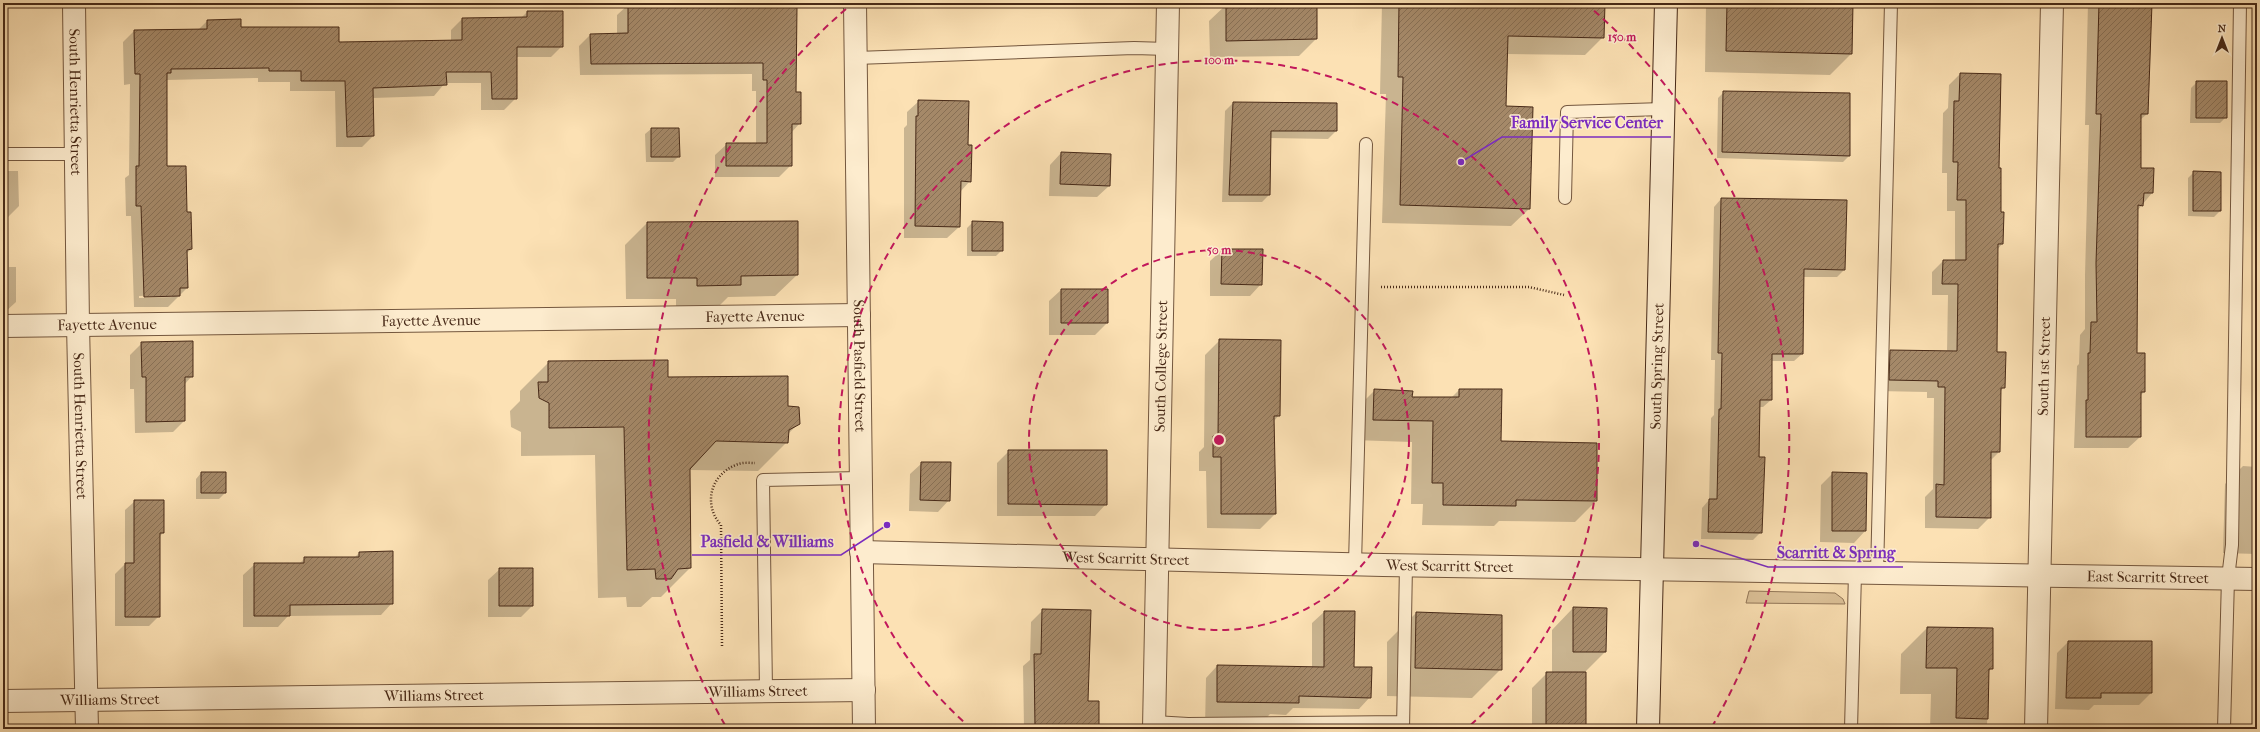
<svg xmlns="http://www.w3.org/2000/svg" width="2260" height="732" viewBox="0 0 2260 732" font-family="'IM FELL French Canon',serif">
  <defs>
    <pattern id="building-hatch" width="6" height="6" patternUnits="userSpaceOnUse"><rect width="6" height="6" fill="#a58969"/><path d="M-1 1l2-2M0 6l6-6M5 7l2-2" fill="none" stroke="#887055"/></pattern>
  </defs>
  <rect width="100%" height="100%" fill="#fce1b4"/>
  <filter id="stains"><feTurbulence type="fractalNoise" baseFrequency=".005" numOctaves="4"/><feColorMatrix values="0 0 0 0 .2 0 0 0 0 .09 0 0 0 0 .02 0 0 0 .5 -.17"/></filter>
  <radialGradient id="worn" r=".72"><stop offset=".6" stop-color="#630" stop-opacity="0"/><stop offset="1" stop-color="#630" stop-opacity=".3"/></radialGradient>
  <path fill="#ddc299" stroke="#927658" d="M1749,591L1835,593L1843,599L1845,604L1746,603Z"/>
  <path fill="#0003" fill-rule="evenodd" d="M786,3L795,93L800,123L791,133V165L779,177H715V155L727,144H756V91H752V74L580,75L579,46L590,35H617V15L629,4Z
    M1316,3V39L1299,56L1210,57L1209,21L1227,4Z
    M1382,3H1610L1603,9V37L1585,55L1506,54L1505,107L1529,209L1511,226L1382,223L1386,94H1380Z
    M1706,3H1852L1851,54L1830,75L1705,72Z
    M2088,3H2150L2147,114L2140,120V169L2152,193L2137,211L2136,354L2144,392L2140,396V437L2128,448H2074L2077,366L2079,364L2080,335L2085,329V275L2089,125H2085Z
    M527,12L562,46L551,57H516V98L504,110H481V83H445L434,96L373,98V136L362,147H336L335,91H290V82H258V78L166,80V167L186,213L191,249L186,254L187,288L168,307H134L131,216H126L125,178L129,175L130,84L124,85L123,42L134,31L198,30L208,20L240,28L338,43L451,41V30L462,19L521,18ZM174,295L172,297L139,298V296Z
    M1960,74L1998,169L2002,244L1997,250L1996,353L2004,387L2000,392L1999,452L1990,461V517L1978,529L1925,528V497L1933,489L1934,398H1927V392L1878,391L1879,362L1890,351L1947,352L1948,295H1932V272L1943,261H1955V211H1947V173H1942L1943,113L1948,108L1949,85Z
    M2197,82L2226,117L2220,123H2190L2191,88Z
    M1724,92L1849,156L1843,162L1717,158L1718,98Z
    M919,101L967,146L970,181L960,192L959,227L947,238H904V128L907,125V112Z
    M1233,103L1336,131L1328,139L1270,138L1269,195L1262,202H1222L1225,111Z
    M651,129L679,156L673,162H646L645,134Z
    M1061,153L1109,186L1097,197L1049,196L1050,165Z
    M3,171H18L19,206L8,217L9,267H16V302L4,313Z
    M2194,172L2220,173V211L2214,217L2188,216V178Z
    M1721,199L1844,270L1837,277H1803L1802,354L1794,361H1771V400L1763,407H1759L1761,532L1753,540L1701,539L1702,508L1709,500L1711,418L1714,415L1715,360H1711L1714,207Z
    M973,222L1002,250L996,256H967V228Z
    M647,223L797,275L775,296L728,297L718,307H676V299H626L625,245Z
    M1222,250H1262L1261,284L1250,296H1210V261Z
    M1061,290L1107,323L1095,335H1049V301Z
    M1220,340L1279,415L1274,421L1275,514L1260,529L1207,528L1206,471H1199V452L1204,447L1205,355Z
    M142,343L192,376L184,385V421L173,432L135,433L134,389H130V355Z
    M549,362L667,378L787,407L799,423L787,435V442L758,471L689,470L690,568L661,597H652L641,607H627L626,597L598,598L595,455L521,456V432L511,427L510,411L520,401V391Z
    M1375,390L1411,398H1451L1459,390L1500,442L1596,501L1575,522L1499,521L1494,526L1422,525L1423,504H1411L1412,442L1353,440L1354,411Z
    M1009,451L1106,504L1095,516H997V463Z
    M922,463L949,500L938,512L909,511L910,474Z
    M2243,466L2257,467V554L2223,553L2225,484Z
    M201,473L225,493L219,499H196V479Z
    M1833,473L1865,531L1854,543L1820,542L1821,485Z
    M135,501H163V533L159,537V616L149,626H115V574L125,564V510Z
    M359,553L392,603L381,615L288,616L278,627H243V575L255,564H299L305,558H354Z
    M500,569L532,606L521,617H488V580Z
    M1573,608L1605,652L1585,672V729H1532V688L1547,673H1552V630Z
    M1043,610L1087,702L1098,728L1097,729H1024L1023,666L1030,660L1031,622Z
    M1324,612L1370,697L1359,709L1293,708L1286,715L1270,714L1258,727H1205L1206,678L1217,666L1312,668V623Z
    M1416,613L1501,616V669L1472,698L1387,696V642Z
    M1927,628L1992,629V668L1988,672L1987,729H1930L1931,694H1900L1901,654Z
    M2068,642L2151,693L2139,705H2094L2089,710L2055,709L2057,653Z
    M2257,720V729H2248Z"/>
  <path fill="url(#building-hatch)" stroke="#472917" d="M628,3H787V7H797L796,92H801V124H792V166H726V143H767V80H763V63L591,64L590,34L628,33Z
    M1226,3H1317V39L1226,41Z
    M1399,3H1605L1604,38L1508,36L1506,106L1533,107L1530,209L1400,205L1403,77H1398Z
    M1727,3H1853L1852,54L1726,51Z
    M2099,3H2152L2148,114H2141V168H2154L2153,193H2144L2143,206L2138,205L2137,353H2145V392H2141V437H2086V400H2088V353H2090L2091,322H2097L2096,263L2101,114H2096Z
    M527,11H563V47H517V99H492L491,72H446L447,85L373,88L374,136L347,137L345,81H301V71H269V68L171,69V73H167V166H186L187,212H191L192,249L187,250L188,288H180V296L144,297L141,206H136V166H139L140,74H135L134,30L207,29V20L241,19V27H339V42L462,40V18L527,17Z
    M1960,73L2001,74L1999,168H2001V212H2004L2003,244H1998L1997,352H2006L2005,388H2001L2000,452H1991V518L1936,517V484L1944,485L1945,387H1938V381L1889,380L1890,350L1957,351L1958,284H1942L1943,260H1966V200H1957L1958,162H1953L1954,101H1959Z
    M2196,81H2227V118H2196Z
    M1723,91L1850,93V156L1722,152Z
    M918,100L969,101L968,145H972L971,182L961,181L960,227L915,226L916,116H918Z
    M1233,102L1337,103V131H1271L1270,195H1229Z
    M651,128H679L680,157H651Z
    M1061,152L1111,154L1110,186L1060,184Z
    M2193,171L2221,172V211H2193Z
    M1721,198L1847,200L1845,270L1804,269L1803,354H1772V400H1760L1759,457H1765L1762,533L1708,532L1709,499H1717L1719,409H1721L1722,353H1718Z
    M798,221V275L741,276V285L697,286V278H647V222Z
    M972,221L1003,222V251H972Z
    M1222,249H1263L1262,285L1221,284Z
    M1061,289H1108V323H1061Z
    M1219,339L1281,340L1280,416H1274L1276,514H1221V457H1213V436H1218Z
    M193,341V377H185V421L146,422V377H142L141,342Z
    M668,360V377L788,376V406L799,407L800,424L789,430L788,443L716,441L690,469L691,568L678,569L671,579H656L655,569L627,570L624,427L549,428V403L539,398L538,382H548V361Z
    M1374,389L1413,391L1412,397H1459V389H1502L1501,441L1597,443V501L1516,500V506L1443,505V483H1432L1433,421L1373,420Z
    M1008,450H1107V505L1008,504Z
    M921,462H951L950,501L920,500Z
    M201,472H226V493H201Z
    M1832,472L1867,473L1866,531H1832Z
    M134,500H164V533H160V617H125V563H134Z
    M393,551V604L290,605V616H254V563H304V557H359V552Z
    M499,568H533V606H499Z
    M1573,607L1607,608L1606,652H1573Z
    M1042,609L1091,610L1088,701H1099V728L1035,727L1034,654H1041Z
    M1324,611H1355L1354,667H1372L1371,698L1299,696V703L1217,702V665L1324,667Z
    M1416,612L1502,615V670L1415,668Z
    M1927,627L1993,628V669H1989L1988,719L1956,718L1957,668H1926Z
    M2068,641H2152V693H2101V698H2066Z
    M1546,672H1586V727H1546Z"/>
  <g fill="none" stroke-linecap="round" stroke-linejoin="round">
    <defs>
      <path id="lane" d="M856,58L1134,48L1168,49
        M3,154H76
        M1565,198L1567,112L1663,109
        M1355,564L1366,144
        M1877,573L1891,3
        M766,690L763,480L860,478
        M1154,722L1188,724L1403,722
        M1403,729L1406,565
        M1851,729L1855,573
        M2224,729L2228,578L2232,545L2240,3"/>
      <g id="street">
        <path id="s1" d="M74,3L78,325L87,729"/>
        <path id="s2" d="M855,3L864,729"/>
        <path id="s3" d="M3,326L859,315"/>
        <path id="s4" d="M861,552L1383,565L2257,579"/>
        <path id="s5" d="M3,701L864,690"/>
        <path id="s6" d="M1154,729L1168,3"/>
        <path id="s7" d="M2036,729L2052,3"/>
      </g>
      <g id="secondary">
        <path id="s8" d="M1648,729L1666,3"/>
      </g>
    </defs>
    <use href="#lane" stroke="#74573e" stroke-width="14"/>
    <use href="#street" stroke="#74573e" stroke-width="24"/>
    <use href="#secondary" stroke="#472917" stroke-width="24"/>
    <path stroke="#472917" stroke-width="2.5" stroke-dasharray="1 2" stroke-linecap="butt" d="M1381,287H1529L1564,295
      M722,646L721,525C703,505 710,475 736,465C742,462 749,463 755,463"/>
    <use href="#lane" stroke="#fdecce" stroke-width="12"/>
    <use href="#street" stroke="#fdecce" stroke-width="22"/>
    <use href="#secondary" stroke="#fdecce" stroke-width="22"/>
  </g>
  <g fill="none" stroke="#c2185b" stroke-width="2" stroke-dasharray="7 5">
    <circle cx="1219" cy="440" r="190"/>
    <path d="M972 729A380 380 0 1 1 1466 729"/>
    <path d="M725 725A570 570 0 0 1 853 3M1585 3A570 570 0 0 1 1713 725"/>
  </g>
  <g text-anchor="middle" stroke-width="3" stroke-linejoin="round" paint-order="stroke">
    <g font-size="15" fill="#472917" stroke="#fdecce">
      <text dy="5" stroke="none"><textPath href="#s1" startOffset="99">South Henrietta Street</textPath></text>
      <text dy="5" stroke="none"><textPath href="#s3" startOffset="752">Fayette Avenue</textPath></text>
      <text dy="5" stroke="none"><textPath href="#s3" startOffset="428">Fayette Avenue</textPath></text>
      <text dy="5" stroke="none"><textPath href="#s3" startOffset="104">Fayette Avenue</textPath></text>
      <text dy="5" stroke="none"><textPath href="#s2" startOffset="363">South Pasfield Street</textPath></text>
      <text dy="5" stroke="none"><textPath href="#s6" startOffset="363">South College Street</textPath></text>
      <text dy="5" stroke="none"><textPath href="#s8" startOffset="363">South Spring Street</textPath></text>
      <text dy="5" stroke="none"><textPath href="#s7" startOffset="363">South 1st Street</textPath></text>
      <text dy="5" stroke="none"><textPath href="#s1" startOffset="423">South Henrietta Street</textPath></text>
      <text dy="5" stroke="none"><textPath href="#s4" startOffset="265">West Scarritt Street</textPath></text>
      <text dy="5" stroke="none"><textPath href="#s4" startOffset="589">West Scarritt Street</textPath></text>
      <text dy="5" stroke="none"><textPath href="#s4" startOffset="1287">East Scarritt Street</textPath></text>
      <text dy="5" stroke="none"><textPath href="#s5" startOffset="755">Williams Street</textPath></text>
      <text dy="5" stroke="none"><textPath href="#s5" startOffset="431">Williams Street</textPath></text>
      <text dy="5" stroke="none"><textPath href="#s5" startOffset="107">Williams Street</textPath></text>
    </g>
  </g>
  <circle cx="1219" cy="440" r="6" fill="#c2185b" stroke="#fdecce" stroke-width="2"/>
  <g font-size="12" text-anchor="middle" font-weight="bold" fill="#c2185b" stroke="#fdecce" stroke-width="3" stroke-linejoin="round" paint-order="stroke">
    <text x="1622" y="41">150 m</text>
    <text x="1219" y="64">100 m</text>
    <text x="1219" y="254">50 m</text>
  </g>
  <path fill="none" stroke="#7b2cbf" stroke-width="1.5" d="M1461 162L1502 137H1671M887 525L841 555H692M1696 544L1768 567H1903"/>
  <g fill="#7b2cbf" stroke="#fdecce" stroke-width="1.5">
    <circle cx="1461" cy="162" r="4"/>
    <circle cx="887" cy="525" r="4"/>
    <circle cx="1696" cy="544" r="4"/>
  </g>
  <g font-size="16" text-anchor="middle" font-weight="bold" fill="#7b2cbf" stroke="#fdecce" stroke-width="3" stroke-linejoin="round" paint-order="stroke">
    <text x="1587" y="128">Family Service Center</text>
    <text x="767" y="547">Pasfield &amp; Williams</text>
    <text x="1836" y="558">Scarritt &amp; Spring</text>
  </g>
  <rect width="2260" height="732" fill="none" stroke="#fce1b4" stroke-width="16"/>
  <rect x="4" y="4" width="2252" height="724" fill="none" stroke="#472917" stroke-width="2"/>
  <rect x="8" y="8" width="2244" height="716" fill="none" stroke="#472917"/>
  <g transform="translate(2222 38)" stroke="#fdecce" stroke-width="3" paint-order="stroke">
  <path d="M0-3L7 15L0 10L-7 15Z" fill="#472917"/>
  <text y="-6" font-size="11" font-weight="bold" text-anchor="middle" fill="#472917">N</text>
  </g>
  <rect width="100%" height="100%" filter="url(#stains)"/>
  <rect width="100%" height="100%" fill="url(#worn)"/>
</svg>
